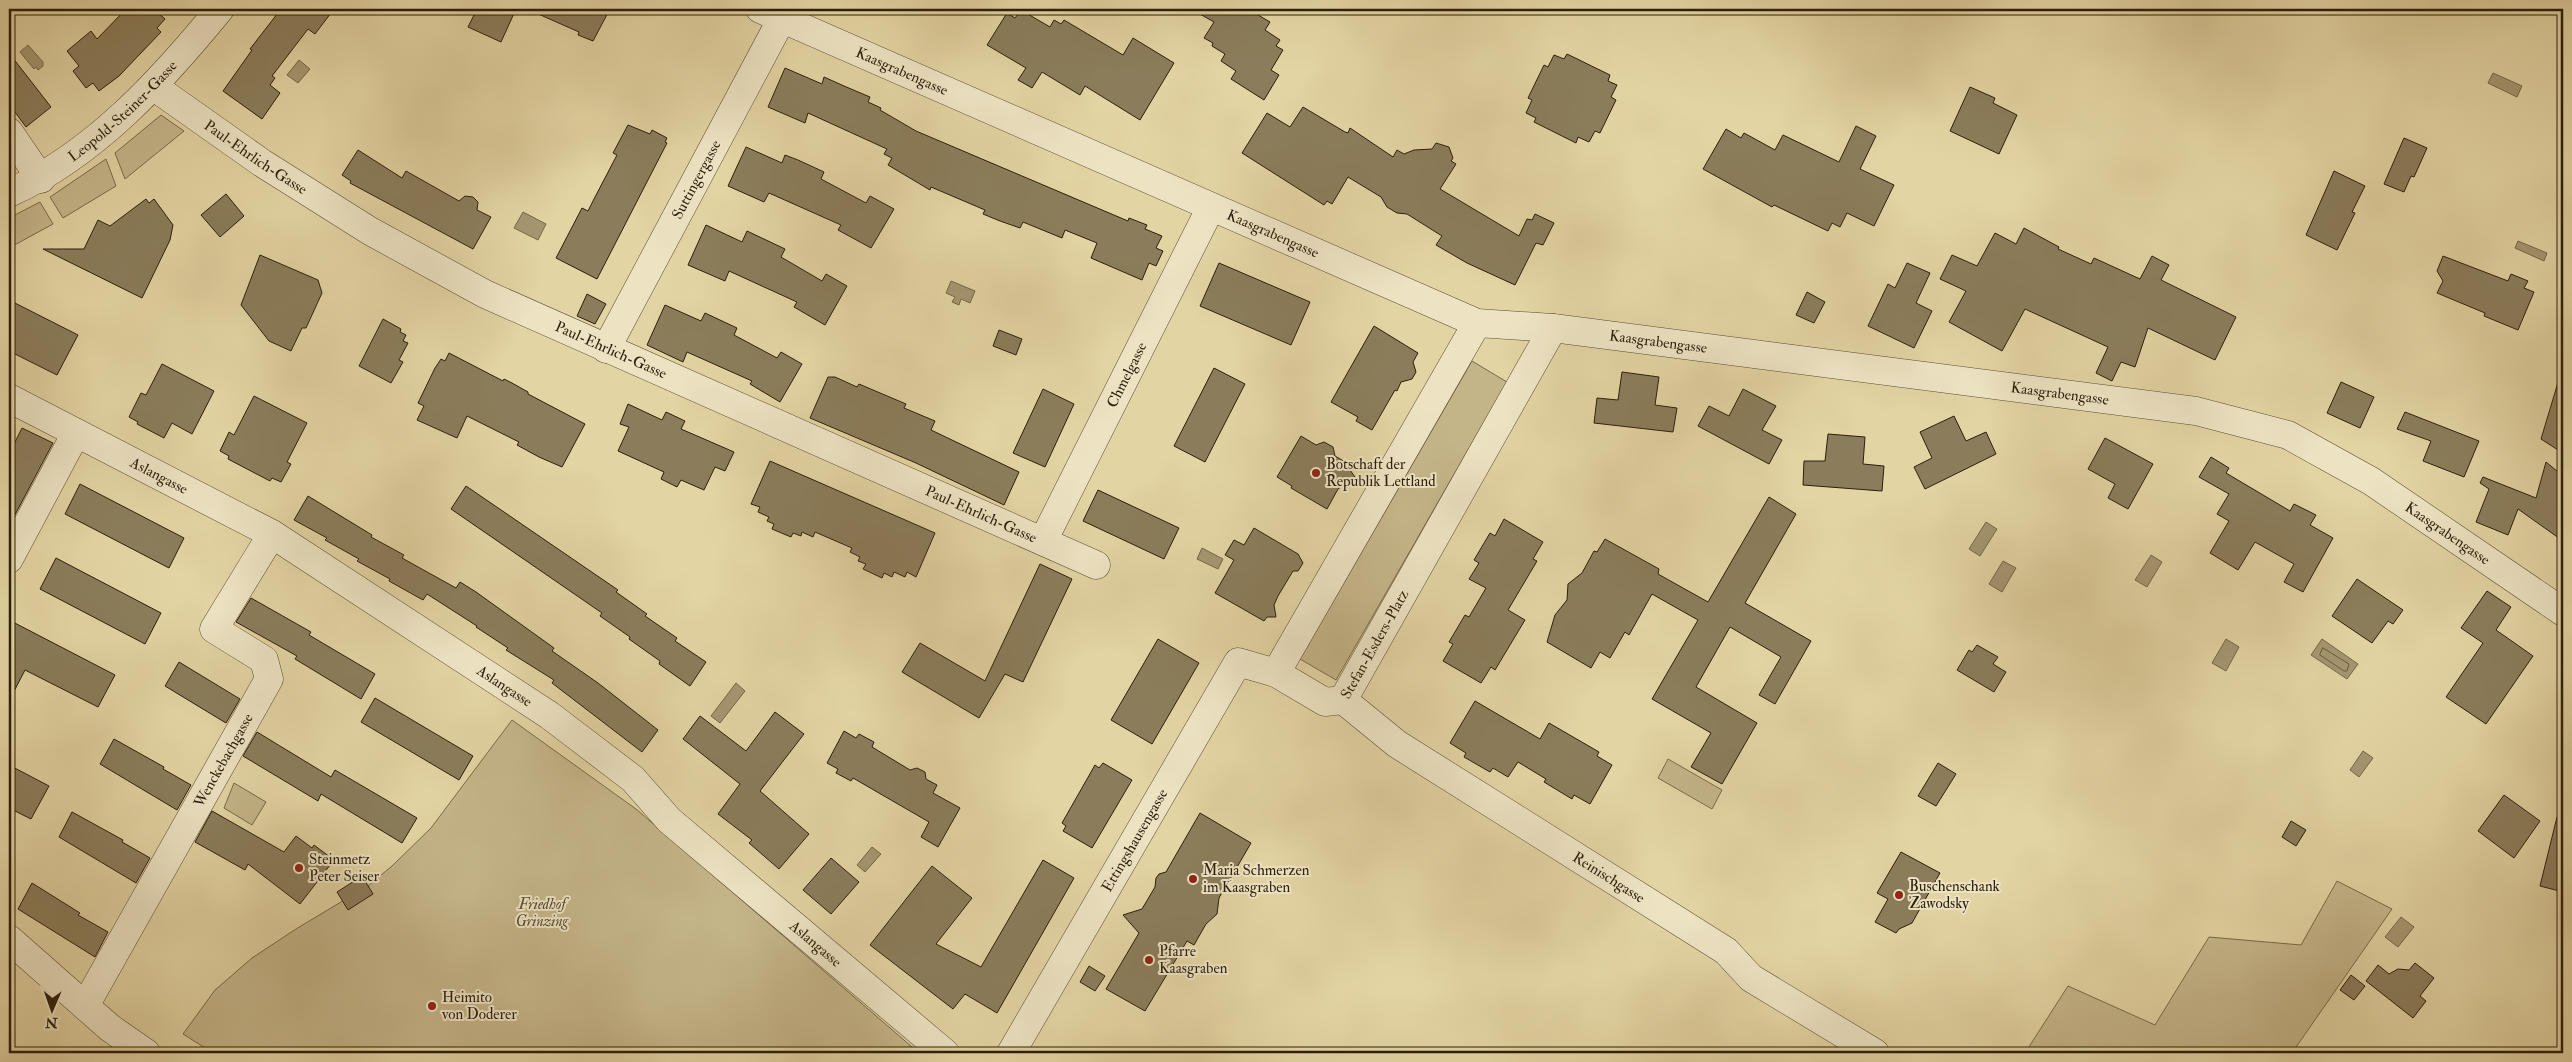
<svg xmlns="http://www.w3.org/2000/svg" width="2572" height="1062" viewBox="0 0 2572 1062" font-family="'IM FELL Double Pica',serif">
  <rect width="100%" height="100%" fill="#e3d4a3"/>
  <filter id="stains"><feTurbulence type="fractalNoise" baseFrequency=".004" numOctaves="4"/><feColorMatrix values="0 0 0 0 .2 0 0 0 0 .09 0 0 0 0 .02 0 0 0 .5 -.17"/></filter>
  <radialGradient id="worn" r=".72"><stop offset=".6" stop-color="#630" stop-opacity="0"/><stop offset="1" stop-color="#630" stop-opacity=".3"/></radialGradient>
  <path fill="#c4b589" stroke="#786a4a" d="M161,115L184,131L125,179L115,153Z
    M106,159L116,186L63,218L50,197Z
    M40,202L53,224L9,248V218Z
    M1472,361L1507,382L1336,680L1300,659Z
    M512,720L636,809L919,1053H213L183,1034L215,990L252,958L296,929L369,885L392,866L431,828Z
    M1668,759L1722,790L1712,809L1658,778Z
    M234,783L266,802L252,825L224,808Z
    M2337,881L2392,909L2292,1053H2025L2068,986L2155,1025L2209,937L2301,945Z"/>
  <path fill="#a59670" stroke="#756648" d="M28,45L43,62V66L38,70L36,67L34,69L20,52Z
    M299,60L310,69L298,83L287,75Z
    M2493,73L2522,86L2517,97L2488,83Z
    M523,212L546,224L538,240L514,228Z
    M2518,241L2547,253L2544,261L2515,248Z
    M951,281L975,291L970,303L961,299L959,305L952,302L955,297L946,293Z
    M1986,522L1997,529L1980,556L1969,549Z
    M1202,548L1223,559L1218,569L1197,559Z
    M2151,555L2162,562L2147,587L2135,580Z
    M2003,561L2016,568L2002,592L1989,584Z
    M2226,639L2239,647L2226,671L2212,663Z
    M2322,639L2358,664L2347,679L2311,655Z
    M736,683L745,691L720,723L711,716Z
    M2363,751L2373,758L2359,777L2350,770Z
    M872,847L881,854L865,872L857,865Z
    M2401,917L2414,927L2398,947L2385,937Z"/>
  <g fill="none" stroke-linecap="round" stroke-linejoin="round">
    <path stroke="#685a3e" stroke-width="1" d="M2323,648L2349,664L2347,671H2344L2320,655Z"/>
  </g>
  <path fill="#8b7d5b" stroke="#2c1e0c" d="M126,9H154L165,19L157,28L161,32L119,76L99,91L93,83L86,88L73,71L79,66L67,51L91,31L97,39Z
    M281,9H334L315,34L308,29L272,76L275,78L270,85L280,93L262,119L223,91L252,50L250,49Z
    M477,9H516L501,42L468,27Z
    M527,9H610L593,41L578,35L579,32Z
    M1191,9H1248L1270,22L1265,30L1280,40L1276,46L1283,50L1271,70L1279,75L1264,100L1231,79L1236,71L1221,61L1225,54L1212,46L1213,43L1204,38L1214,22Z
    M1021,10L1050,27L1054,20L1061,24L1064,20L1123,55L1133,38L1174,63L1140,120L1085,86L1080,95L1042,72L1032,88L1018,80L1026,68L987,45L1007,13L1015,18Z
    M9,53L51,107L26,127L9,104Z
    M1567,54L1610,75L1608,81L1617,85L1611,97L1616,100L1600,133L1595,131L1589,142L1578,137L1576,143L1534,122L1536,118L1526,113L1532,100L1528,98L1544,65L1548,67L1554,55L1564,59Z
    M785,68L822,84L824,77L844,86L870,97L868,102L881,108L880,110L916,131L1128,221L1129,218L1147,225L1145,229L1162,236L1156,248L1163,251L1156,266L1149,263L1142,280L1091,258L1097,243L1065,230L1062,238L1023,222L1020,228L1000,221L983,214L985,210L931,187L930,190L888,165L892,158L884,154L887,149L808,113L805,123L768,107Z
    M1970,87L1995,98L1993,103L2017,115L1999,154L1950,131Z
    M1303,107L1345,132L1348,133L1350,128L1393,157L1397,150L1404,154L1414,150L1432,149L1436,143L1449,147L1453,158L1451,161L1456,164L1440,189L1519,236L1527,219L1532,220L1535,214L1554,223L1543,245L1536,243L1515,285L1467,263L1436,245L1442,236L1407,214L1397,213L1387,207L1381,197L1348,177L1332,204L1327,201L1324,205L1242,153L1267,113L1290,127Z
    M628,125L650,134L652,130L667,138L665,142L667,143L597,279L556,258L582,208L588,211L594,199L617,155L613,153Z
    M1856,126L1876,136L1860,169L1894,185L1874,226L1847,213L1840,227L1832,223L1828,231L1774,205L1772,207L1703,169L1726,129L1741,138L1744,133L1775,150L1783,135L1839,162Z
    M2404,138L2427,148L2414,177L2411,176L2404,192L2384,184Z
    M746,147L782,163L785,155L798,160L824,172L821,179L866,203L870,196L894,209L871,248L838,230L841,225L769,193L764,202L728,186Z
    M358,150L402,178L406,171L459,201L465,196L473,197L478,202L477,210L491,217L473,249L350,183L351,181L342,175Z
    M2334,171L2365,186L2352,212L2355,213L2337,250L2306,235Z
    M226,194L244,216L220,237L201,215Z
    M146,199L149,203L154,199L173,225L170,240L142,298L43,249H84L98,220L110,226Z
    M706,225L742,242L747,231L785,249L781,257L822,281L826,274L847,286L825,325L794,307L797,302L729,271L725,281L688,265Z
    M2024,228L2059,247L2058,249L2091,264L2094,258L2140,279L2152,256L2169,265L2161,280L2236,317L2215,360L2148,328L2135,367L2121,362L2112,381L2096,373L2108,347L2025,309L2002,351L1949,322L1966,291L1940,279L1952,255L1977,266L1995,233L2016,244Z
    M260,255L318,280L322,293L306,328H302L291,351L269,341L241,305Z
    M2443,256L2508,281L2511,274L2528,281L2524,288L2534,292L2518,330L2484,316L2485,313L2437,293L2443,281L2437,271Z
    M1219,263L1310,302L1291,345L1200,306Z
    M1907,263L1930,273L1916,303L1932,311L1914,348L1868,326L1888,284L1895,288Z
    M1807,292L1825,302L1814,323L1796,315Z
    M587,294L606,304L595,324L577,316Z
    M9,300L78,335L57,375L9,351Z
    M665,305L701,321L705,313L737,328L734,335L777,358L781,352L802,364L780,402L750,384L752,381L687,352L683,362L647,345Z
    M383,319L401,329L400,332L406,335L403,341L408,343L399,360L403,362L391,383L359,366Z
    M1374,326L1418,353L1413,362L1416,372L1412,379L1401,382L1397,391L1395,390L1372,430L1356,421L1358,417L1331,402Z
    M999,330L1022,339L1016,355L993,346Z
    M449,353L503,381L504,379L512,383L528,392V394L585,424L562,467L539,457L517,445L519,442L467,416L457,438L417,420L424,406L418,403L435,368L441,359L445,361Z
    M162,364L214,391L192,434L172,423L164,438L137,424L138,422L129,417L141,393L146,395Z
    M1214,368L1245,384L1205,462L1174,446Z
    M1622,372L1659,377L1655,405L1677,408L1673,432L1594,423L1597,398L1618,400Z
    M828,377H835L857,387L859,384L906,404L904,408L935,421L931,430L1019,472L1004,505L916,463L810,418Z
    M2559,379L2563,380V425L2558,450L2541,439Z
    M2341,382L2374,397L2360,428L2327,413Z
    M1043,389L1074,404L1045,467L1013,453Z
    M1743,389L1776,406L1762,430L1782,440L1769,464L1698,426L1709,406L1729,416Z
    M254,396L307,423L287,462L291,464L281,482L272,478L270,481L228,459L229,456L220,451L229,432L234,435Z
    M628,404L662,420L666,412L685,421L681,429L734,452L725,471L715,467L704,490L681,480L677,487L661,479L664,472L618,451L629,427L620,424Z
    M2405,412L2479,441L2464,477L2423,461L2431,441L2397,429Z
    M1954,416L1966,441L1986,432L1996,454L1925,489L1914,467L1932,458L1920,432Z
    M22,428L53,443L9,526V454Z
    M1828,434L1865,437L1863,464L1884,466L1882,491L1803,485L1804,461H1825Z
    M1301,436L1316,445L1324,442L1333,447L1335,456L1352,466L1350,470L1355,477L1338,489L1327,509L1291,488L1292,486L1277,477Z
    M2105,438L2153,464L2128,509L2108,498L2115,484L2088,469Z
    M2211,457L2229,468L2226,473L2290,511L2294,504L2316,515L2310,525L2333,538L2303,592L2284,582L2294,564L2255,542L2238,570L2210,553L2229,521L2217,514L2229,494L2199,477Z
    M770,461L935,533L916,577L907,572L905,577L894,572L892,577L884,573L882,578L863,569L866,564L858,561L860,557L850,552L852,548L815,532L813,537L802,532L801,536L793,533L791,537L772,529L774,524L767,521L769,517L758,512L760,507L751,504Z
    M2546,462L2563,476V541L2518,509L2508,535L2476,522L2489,489L2480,483L2483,477L2536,498Z
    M80,484L184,538L169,568L65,514Z
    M466,486L618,590L616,592L647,614L645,616L677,638L675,641L706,662L690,686L659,664L660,661L629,639L630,637L600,616L602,613L451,509Z
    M1098,490L1179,528L1164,559L1083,521Z
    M308,496L372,535L371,537L404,555L402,558L456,588L460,582L476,592L554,648L552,651L598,683L658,730L642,752L552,683L554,680L506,650L508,648L476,627L477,626L427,594L423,600L389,581L390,579L357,561L359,559L325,540L327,538L294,520Z
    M1769,497L1796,514L1745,603L1811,641L1775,704L1759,695L1781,657L1730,627L1696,687L1757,723L1722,784L1691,767L1711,733L1652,699L1698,620L1652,594L1629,635L1625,632L1610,658L1600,652L1591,668L1547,642L1555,615L1567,600L1568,584L1582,573L1594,551L1597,552L1605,539L1659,569L1658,574L1708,602Z
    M1504,519L1543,542L1533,559L1537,561L1508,610L1525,620L1495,670L1491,667L1481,683L1443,661L1453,644L1449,642L1465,615L1469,617L1486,588L1469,579L1479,563L1474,560L1490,533L1495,536Z
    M1254,528L1298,554L1303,563L1298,571H1293L1278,596L1274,605L1276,617H1267L1264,621L1215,593L1234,560L1225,555L1234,540L1244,545Z
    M56,558L161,613L145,644L40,589Z
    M1040,564L1072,579L1023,682L1005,674L979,718L902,672L920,643L985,681Z
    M2357,579L2403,610L2393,624L2388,621L2372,643L2332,616Z
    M2487,591L2511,607L2496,630L2533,656L2486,724L2446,697L2483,643L2461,628Z
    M251,598L311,632L309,635L375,674L361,699L295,659L297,656L236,622Z
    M9,620L115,675L98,707L25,670L9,701Z
    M1158,639L1199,663L1152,744L1111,720Z
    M1977,645L1998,657L1993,664L2006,672L1994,692L1957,670L1969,650L1972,652Z
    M179,662L240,699L226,723L165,686Z
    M375,698L473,756L459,780L361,722Z
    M1475,701L1540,739L1549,723L1599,752L1597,756L1612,765L1590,804L1574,795L1572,799L1544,782L1546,779L1518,762L1508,777L1493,768L1490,772L1464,757L1466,753L1450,743Z
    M775,712L804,734L760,791L809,834L779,869L749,843L752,840L718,814L740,784L683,739L700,716L746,751Z
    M844,731L856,738L859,734L874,742L872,747L910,770L917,768L925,772L926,779L937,785L933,793L960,808L938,847L921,837L929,822L853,778L851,781L836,773L838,769L827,763Z
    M257,732L331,777L335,770L417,818L402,843L321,794L318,801L243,756Z
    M114,739L164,767L163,769L191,785L177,810L100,764Z
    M1103,763L1132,780L1092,848L1063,831L1066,826L1062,823L1095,765L1099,768Z
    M1938,763L1956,774L1936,806L1918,796Z
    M9,765L49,786L31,819L9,808Z
    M2504,795L2540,821L2514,858L2478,831Z
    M212,811L284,852L296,836L312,848L314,845L334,860L300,904L248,864L245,870L195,842Z
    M72,812L123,840L122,842L150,858L136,883L59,837Z
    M1200,813L1251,843L1219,898L1217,914L1206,924L1194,945L1187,941L1145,1011L1106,989L1139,933L1123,915L1142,909L1155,887L1156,878L1159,874L1166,872Z
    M2557,817H2563V892L2540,886Z
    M2291,821L2306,830L2296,846L2282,837Z
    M1901,852L1940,873L1912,923L1899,929L1896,933L1875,922L1888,899L1877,893Z
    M831,858L859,882L831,914L803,890Z
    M1043,860L1074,878L997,1013L965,994L953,1009L870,945L932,866L972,898L936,944L981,967Z
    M362,876L373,894L348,910L337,892Z
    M32,883L80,913L78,915L108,932L95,957L18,909Z
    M2415,963L2434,978L2420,996L2426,1001L2413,1018L2366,981L2378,965L2389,974L2398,969L2409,970Z
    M1089,966L1105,976L1095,991L1080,982Z
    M2351,975L2365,986L2354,1000L2340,990Z"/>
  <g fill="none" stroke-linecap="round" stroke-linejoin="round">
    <defs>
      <g id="minor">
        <path id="s1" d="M760,9L1477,323L1553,328L2196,411L2288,435L2371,481L2563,612"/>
        <path id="s2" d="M153,86L262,163L370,231L485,294L1096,565"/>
        <path d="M9,132L41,179"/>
        <path id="s3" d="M9,193C94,155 162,80 220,9"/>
        <path id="s4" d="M606,349L787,9"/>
        <path id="s5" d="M9,398L272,534L549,715L633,779L669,820L945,1053"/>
        <path id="s6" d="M1043,541L1211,207"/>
        <path d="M9,559L76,433"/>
        <path d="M1276,673L1477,323"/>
        <path id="s7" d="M1343,700L1397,744L1726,951L1751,978L1875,1053"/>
        <path id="s8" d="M1343,700L1553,328"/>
        <path d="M9,939L110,1028L146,1053"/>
        <path id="s9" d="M85,1006L269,679L264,660L214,629L272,534"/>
        <path id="s10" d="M1011,1053L1238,662L1276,673L1325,702L1343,700"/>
      </g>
    </defs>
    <use href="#minor" stroke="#5a4c32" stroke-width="29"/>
    <use href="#minor" stroke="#ede3c3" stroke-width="28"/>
  </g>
  <g fill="#8f2418" stroke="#ede3c3" stroke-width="2">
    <circle cx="1316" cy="473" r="5"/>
    <circle cx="299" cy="868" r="5"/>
    <circle cx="1193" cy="879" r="5"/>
    <circle cx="1899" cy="895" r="5"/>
    <circle cx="1149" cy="960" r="5"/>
    <circle cx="432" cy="1006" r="5"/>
  </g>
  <g text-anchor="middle" stroke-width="4" stroke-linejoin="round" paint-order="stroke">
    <g font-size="15" fill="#2c1e0c" stroke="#ede3c3">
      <text dy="5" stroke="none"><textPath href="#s1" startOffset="155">Kaasgrabengasse</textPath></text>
      <text dy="5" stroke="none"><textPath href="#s3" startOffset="141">Leopold-Steiner-Gasse</textPath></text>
      <text dy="5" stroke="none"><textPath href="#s2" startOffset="125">Paul-Ehrlich-Gasse</textPath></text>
      <text dy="5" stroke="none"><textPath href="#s4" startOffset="192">Suttingergasse</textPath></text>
      <text dy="5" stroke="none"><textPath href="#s1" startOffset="560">Kaasgrabengasse</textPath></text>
      <text dy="5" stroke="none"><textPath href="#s1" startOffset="965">Kaasgrabengasse</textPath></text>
      <text dy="5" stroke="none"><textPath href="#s2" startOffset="530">Paul-Ehrlich-Gasse</textPath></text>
      <text dy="5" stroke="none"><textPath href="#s6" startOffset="186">Chmelgasse</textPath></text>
      <text dy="5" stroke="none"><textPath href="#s1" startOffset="1370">Kaasgrabengasse</textPath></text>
      <text dy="5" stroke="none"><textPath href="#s5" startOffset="169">Aslangasse</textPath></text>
      <text dy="5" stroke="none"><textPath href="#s2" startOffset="935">Paul-Ehrlich-Gasse</textPath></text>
      <text dy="5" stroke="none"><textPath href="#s1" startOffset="1790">Kaasgrabengasse</textPath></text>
      <text dy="5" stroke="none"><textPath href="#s8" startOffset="64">Stefan-Esders-Platz</textPath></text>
      <text dy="5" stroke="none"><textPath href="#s5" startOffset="574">Aslangasse</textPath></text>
      <text dy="5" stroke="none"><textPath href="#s9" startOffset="282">Wenckebachgasse</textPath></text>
      <text dy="5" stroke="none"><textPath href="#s10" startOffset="246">Ettingshausengasse</textPath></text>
      <text dy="5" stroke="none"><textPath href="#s7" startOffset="320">Reinischgasse</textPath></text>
      <text dy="5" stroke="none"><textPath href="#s5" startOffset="979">Aslangasse</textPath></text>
    </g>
    <g font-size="15" fill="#2c1e0c" stroke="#ede3c3" text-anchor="start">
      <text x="1326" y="469">Botschaft der<tspan x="1326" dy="17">Republik Lettland</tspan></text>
      <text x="309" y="864">Steinmetz<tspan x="309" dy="17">Peter Seiser</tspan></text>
      <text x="1203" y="875">Maria Schmerzen<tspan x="1203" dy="17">im Kaasgraben</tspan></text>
      <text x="1909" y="891">Buschenschank<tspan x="1909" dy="17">Zawodsky</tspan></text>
      <text x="1159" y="956">Pfarre<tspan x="1159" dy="17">Kaasgraben</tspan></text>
      <text x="442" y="1002">Heimito<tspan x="442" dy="17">von Doderer</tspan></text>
    </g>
    <g font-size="15" font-style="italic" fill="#5a4b32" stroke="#ede3c3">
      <text x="542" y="909">Friedhof<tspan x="542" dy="17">Grinzing</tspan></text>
    </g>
  </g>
  <rect width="2572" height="1062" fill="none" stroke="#e3d4a3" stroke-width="30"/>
  <rect x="10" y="10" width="2552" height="1042" fill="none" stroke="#2c1e0c" stroke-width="2.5"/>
  <rect x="15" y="15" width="2542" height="1032" fill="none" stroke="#2c1e0c"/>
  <g transform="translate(52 1010) rotate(182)" stroke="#ede3c3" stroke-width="4" paint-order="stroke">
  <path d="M0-4L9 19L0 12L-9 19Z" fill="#2c1e0c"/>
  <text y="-8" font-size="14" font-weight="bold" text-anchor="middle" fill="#2c1e0c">N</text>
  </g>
  <rect width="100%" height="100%" filter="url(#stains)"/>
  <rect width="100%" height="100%" fill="url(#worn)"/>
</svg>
